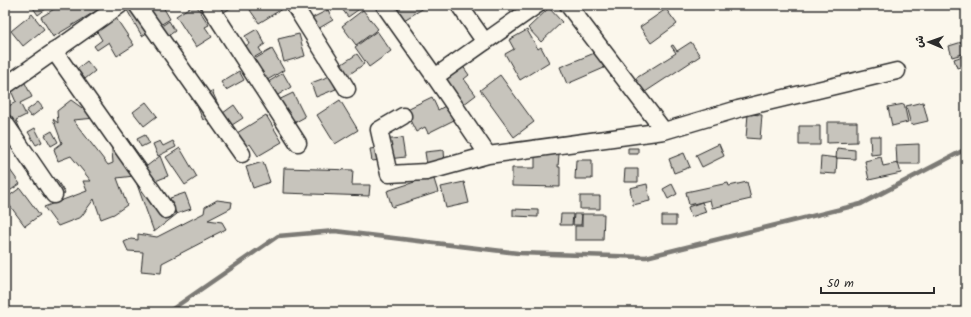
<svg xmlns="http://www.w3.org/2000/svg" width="971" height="317" viewBox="0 0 971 317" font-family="Kalam,'Playpen Sans Arabic',sans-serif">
  <rect width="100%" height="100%" fill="#fbf7ec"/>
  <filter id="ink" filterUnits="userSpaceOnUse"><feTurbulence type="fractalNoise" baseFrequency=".025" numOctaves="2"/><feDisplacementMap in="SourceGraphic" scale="8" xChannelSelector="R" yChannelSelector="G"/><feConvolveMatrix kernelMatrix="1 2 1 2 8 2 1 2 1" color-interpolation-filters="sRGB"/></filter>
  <g filter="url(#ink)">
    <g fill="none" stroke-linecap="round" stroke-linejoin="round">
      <path stroke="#7b7a75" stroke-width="4.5" d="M161,312L171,310L278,236L335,231L518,253L646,257L861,204L966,149"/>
    </g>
    <path fill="#c7c4bc" stroke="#2b2b2b" d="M31,5H51L38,15Z
      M61,5H99L101,8L53,37L41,17Z
      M124,5H162L170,19L142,36Z
      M193,5H196L209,25L205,27L212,37L196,47L176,16Z
      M206,5H235L215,18Z
      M258,5H280L282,9L259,23L250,10Z
      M339,5H365L348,17Z
      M382,5H429L394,26Z
      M549,8L562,22L541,42L528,28Z
      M666,9L677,24L651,43L640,27Z
      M328,10L333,20L316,30L310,19Z
      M363,10L378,29L356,45L342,26Z
      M32,14L44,29L23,46L11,31Z
      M116,18L134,45L117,56L109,42L97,50L94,46L102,40L96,30Z
      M169,21L175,31L158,43L151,33Z
      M257,29L265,44L259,48L262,53L246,62L239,49L249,44L245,36Z
      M527,30L538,49L541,47L549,62L520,80L505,54L514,49L509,40Z
      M377,31L391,51L369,67L355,47Z
      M299,34L305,56L284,62L278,39Z
      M965,41L966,45V53L952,57L949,46Z
      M691,42L700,56L639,96L630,82L676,53L671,46L673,45L677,51Z
      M272,49L284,70L264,82L251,61Z
      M597,52L604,68L567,84L560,67Z
      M357,54L364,64L347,76L339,66Z
      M966,55V65L957,68L954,59Z
      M87,61L95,71L85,79L77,69Z
      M462,65L469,75L464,79L476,95L455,111L436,85Z
      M239,71L244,80L226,90L221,82Z
      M283,73L291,87L273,98L265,84Z
      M500,75L534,122L514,137L480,90Z
      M330,76L336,89L316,97L311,83Z
      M23,79L32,97L20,103L26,115L16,120L22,133L5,141V108L16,102L9,86Z
      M212,91L221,111L203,120L194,99Z
      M293,93L305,117L283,129L270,104Z
      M432,97L438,110L447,105L454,120L428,133L425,127L416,132L405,110Z
      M71,100L96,118L73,120L108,165L113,163L111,139L127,138L147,166L160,156L168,176L153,182L177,214L154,232L134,176L117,178L127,205L114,214L101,219L94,199L81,217L58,226L44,207L87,191L83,181H91L71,156L58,161L54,149L62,143L53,119L58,123L57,111Z
      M340,100L358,130L335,144L317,115Z
      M38,102L43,108L31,117L26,111Z
      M146,102L157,116L144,126L133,112Z
      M923,102L928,121L911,125L906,106Z
      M904,104L908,122L892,126L888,107Z
      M234,105L243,118L232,125L223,113Z
      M748,114L762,115L760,139L746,138Z
      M266,115L282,142L258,156L250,144L233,154L224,141Z
      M827,122H857V142L827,143Z
      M799,126H820V145H799Z
      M35,128L42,142L36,145L28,132Z
      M52,131L58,142L51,146L45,135Z
      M145,135L149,143L141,147L137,139Z
      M870,136H880V154L871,155Z
      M402,138L405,157L372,161L370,149L383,147L382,140Z
      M160,141L163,146L173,141L176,147L158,156L153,144Z
      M719,144L724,156L702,167L696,155Z
      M919,144V164H897L896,145Z
      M180,148L197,177L185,185L166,157Z
      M628,148H638V154H628Z
      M837,148L855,150V159L836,158Z
      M444,150L445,164L427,165L425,152Z
      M684,153L690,167L674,173L669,159Z
      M535,154H559L558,167H560V187L512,186V168H535Z
      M821,156L837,158L836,174L820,173Z
      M881,157L883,166L898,163L901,173L869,180L865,161Z
      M576,160H592V179H575Z
      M263,162L270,182L253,188L246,167Z
      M5,163L20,184L5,194Z
      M284,168L353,170L352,185H370L369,196L283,193Z
      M625,169H638V182H624Z
      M433,176L438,192L392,207L387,191Z
      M56,179L65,193L55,200L45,186Z
      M464,182L469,203L446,208L441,187Z
      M747,182L751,199L712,208L710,200L689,205L686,192L728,183L729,186Z
      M647,184L650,201L633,205L630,188Z
      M672,184L677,194L668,199L663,189Z
      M20,188L40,215L25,226L5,199Z
      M185,193L191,209L176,214L170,198Z
      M580,196H600V209H580Z
      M217,200L232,202L231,208L208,220L222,222L226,229L212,236H214L162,263L161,273L141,271L143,252L128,251L124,242L131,239L138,240V234L157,237L204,213L205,207Z
      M702,202L706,212L691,217L688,207Z
      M513,209L538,210V217L513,216Z
      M561,214H573L572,225H560Z
      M574,214H582L581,225H573Z
      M582,214H604L603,240H575V226H582Z
      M662,216H676V225H662Z"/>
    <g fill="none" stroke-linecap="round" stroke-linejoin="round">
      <defs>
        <path id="minor" d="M137,5L242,154
          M209,5L298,143
          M294,5L347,89
          M384,5L435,77L488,155
          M459,5L485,42
          M568,5L664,131
          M54,51L166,210
          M435,77L537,5
          M5,86L120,5
          M403,116L379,130L389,174L426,172L488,155L664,131L738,109L897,71
          M5,123L54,195"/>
      </defs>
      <use href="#minor" stroke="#2b2b2b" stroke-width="19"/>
      <use href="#minor" stroke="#fbf7ec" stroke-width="16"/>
    </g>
  </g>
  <rect width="971" height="317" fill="none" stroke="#fbf7ec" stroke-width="20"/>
  <rect x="10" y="10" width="951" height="297" fill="none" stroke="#2b2b2b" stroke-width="1.5" filter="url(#ink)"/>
  <g transform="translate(929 42) rotate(272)" stroke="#fbf7ec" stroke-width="3" paint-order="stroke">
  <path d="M0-3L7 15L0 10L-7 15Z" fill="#2b2b2b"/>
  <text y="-6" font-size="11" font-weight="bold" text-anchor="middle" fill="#2b2b2b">ش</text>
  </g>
  <path d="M821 287v6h113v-6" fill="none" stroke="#2b2b2b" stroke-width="2"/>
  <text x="827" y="287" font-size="12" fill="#2b2b2b" stroke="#fbf7ec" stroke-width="3" paint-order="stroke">50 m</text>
</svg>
